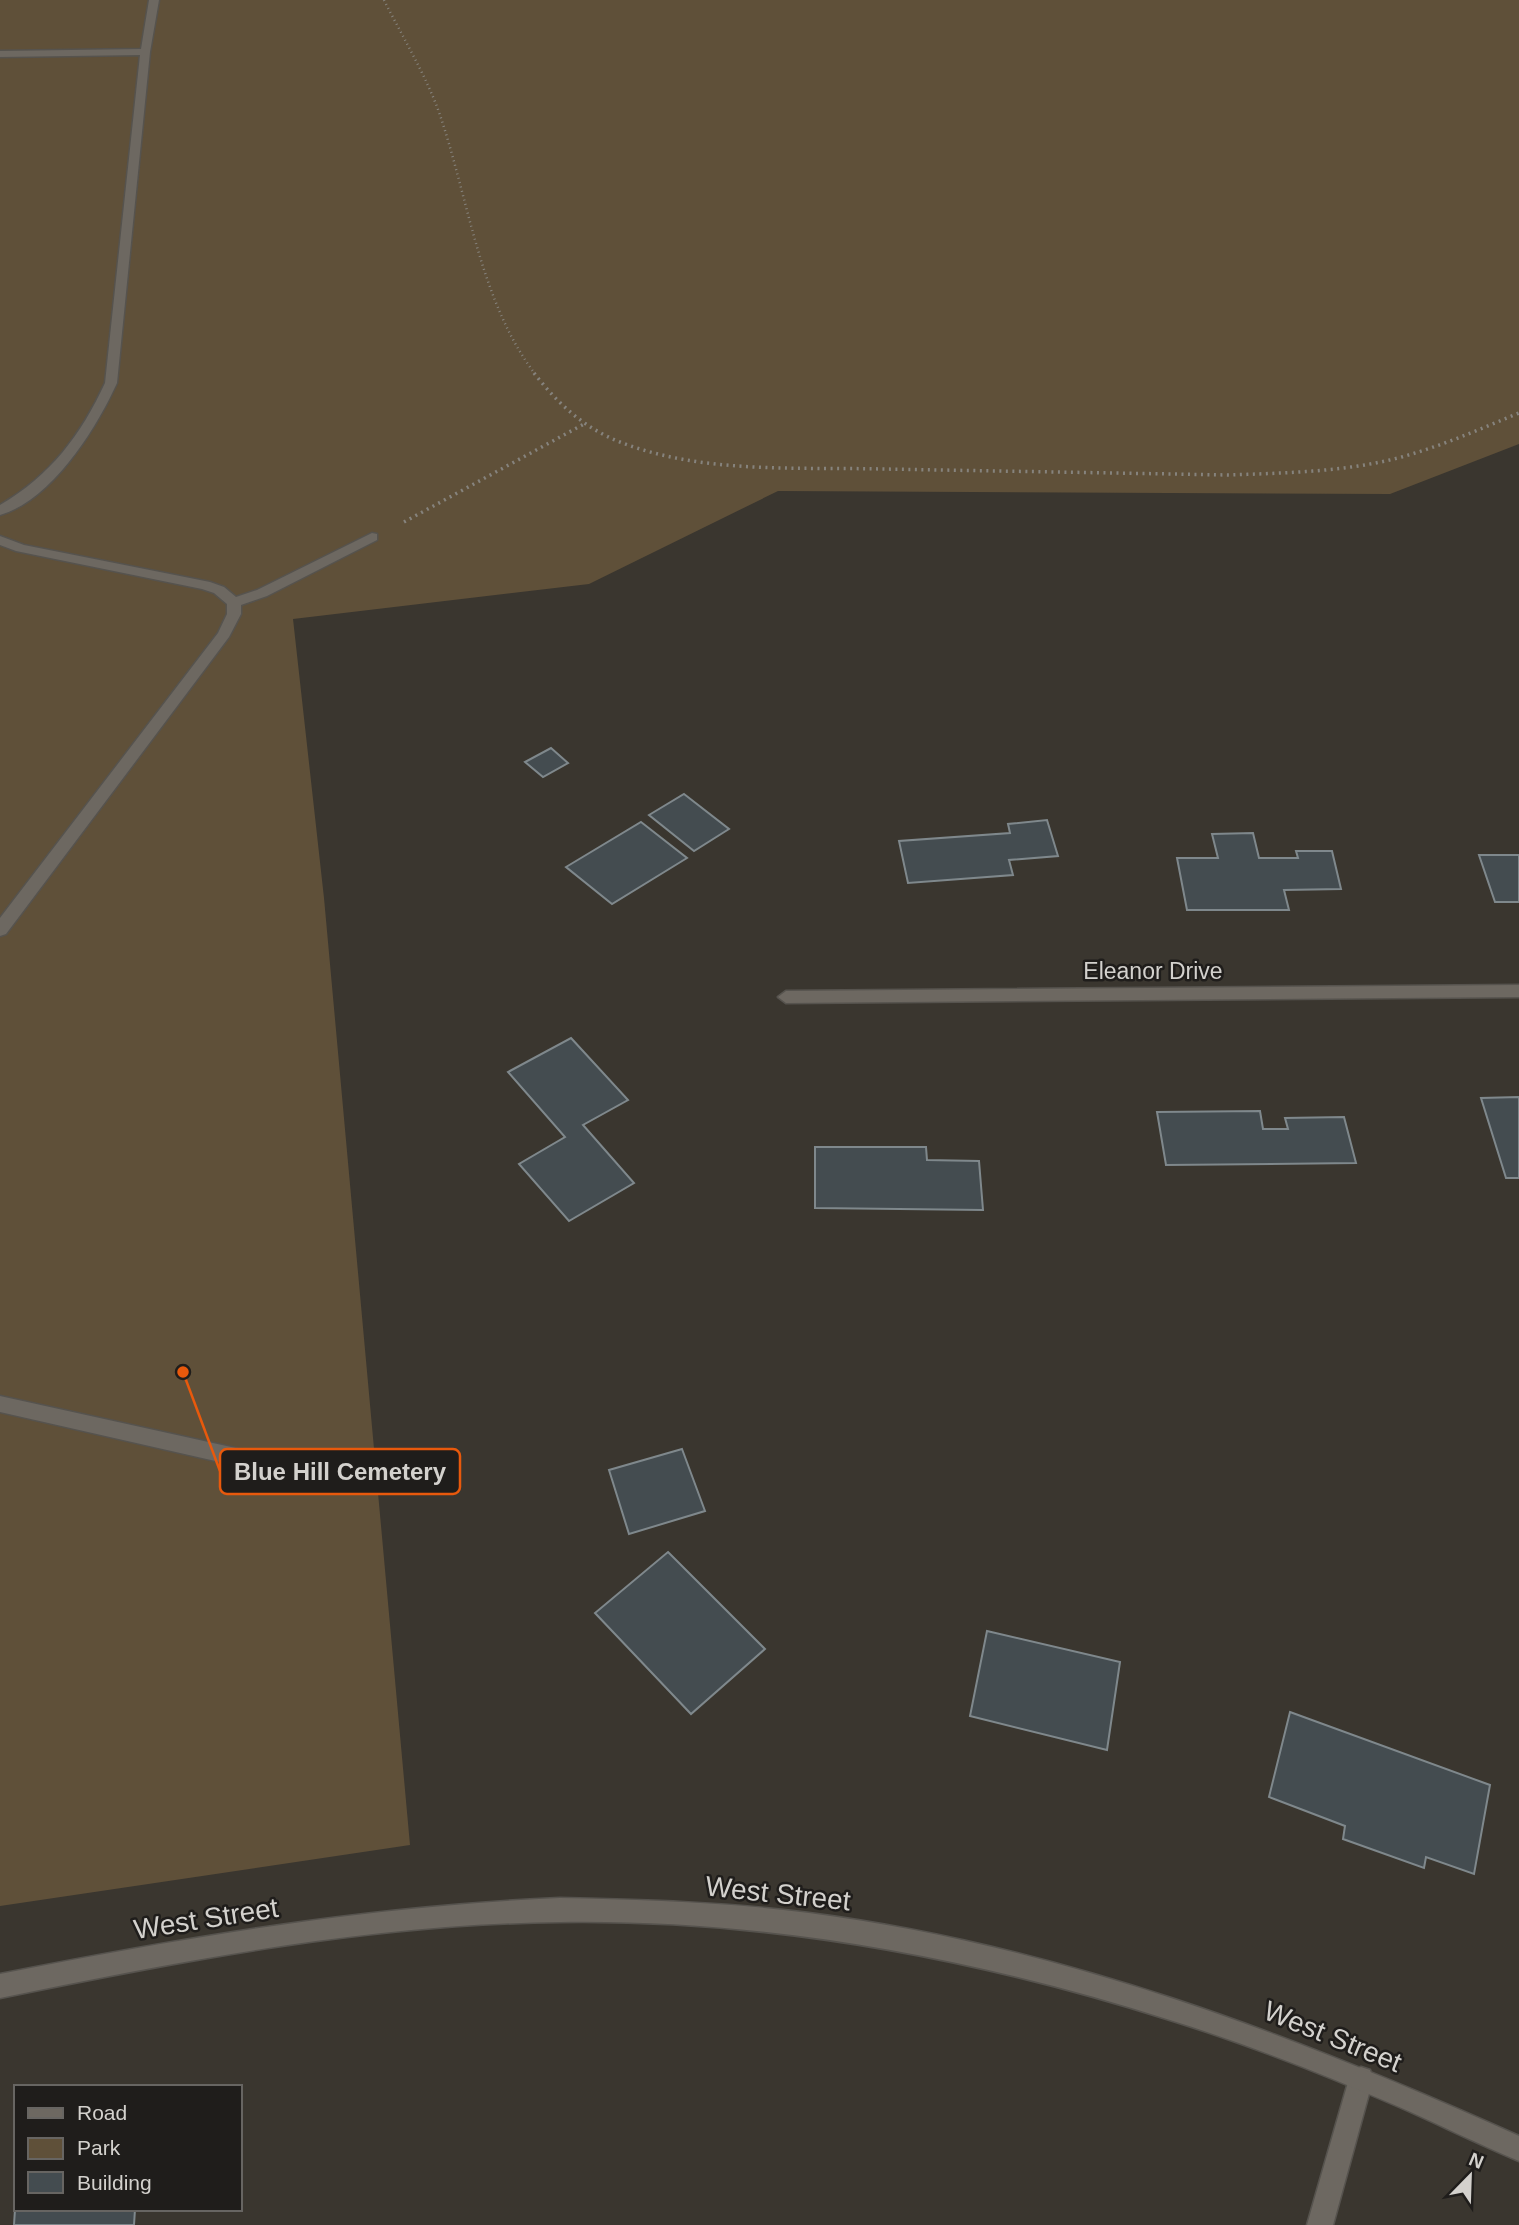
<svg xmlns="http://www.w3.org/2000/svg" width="1519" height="2225" viewBox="0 0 1519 2225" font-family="Helvetica,sans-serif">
  <rect width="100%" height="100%" fill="#3a362f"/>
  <path fill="#5f5039" d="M0,0H1519V444L1390,494L778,491L589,584L293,619L324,898L410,1845L0,1906Z"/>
  <path fill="#444c50" stroke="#7f888c" stroke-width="2" d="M551,748L568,763L543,777L525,762Z
    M684,794L729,829L694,851L649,815Z
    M1047,820L1058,856L1009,860L1013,875L908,883L899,841L1010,833L1008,824Z
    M641,822L687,858L612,904L566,867Z
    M1253,833L1259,858H1298L1296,851H1332L1341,889L1284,890L1289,910H1187L1177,858H1218L1212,834Z
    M1479,855H1519V902H1495Z
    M571,1038L628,1100L583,1125L634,1183L569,1221L519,1164L565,1137L508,1072Z
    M1519,1097V1178H1506L1481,1098Z
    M1260,1111L1263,1129H1288L1285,1118L1344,1117L1356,1163L1166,1165L1157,1112Z
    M815,1147H926L927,1160L979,1161L983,1210L815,1208Z
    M682,1449L705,1511L629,1534L609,1470Z
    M668,1552L765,1649L691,1714L595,1613Z
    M987,1631L1120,1662L1107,1750L970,1716Z
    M1290,1712L1490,1785L1474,1874L1426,1857L1424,1868L1343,1839L1345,1826L1269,1797Z
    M15,2209H135L134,2225H14Z"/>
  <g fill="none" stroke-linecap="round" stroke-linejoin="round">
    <defs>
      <path id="service" d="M149,0H159L150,52L117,383C96,429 52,500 0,515V505C50,476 81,435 105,383L140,55L0,57V51L141,49Z
        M372,533L377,534V540L267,596L241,605V614L229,637L6,934L0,936V918L218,633L227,614V604L214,593L202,589L16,551L0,545V536L24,545L210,582L224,587L236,597L257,590Z
        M0,1396L312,1465L319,1468L322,1474L319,1480L312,1483L0,1412Z
        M1361,2067L1370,2070L1373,2079L1333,2225H1307L1349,2079L1352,2070Z"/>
      <path id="minor" d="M1519,985V997L786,1003L778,997L786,991Z"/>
      <path id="secondary" d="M560,1898C643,1900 726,1902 809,1913C1057,1945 1292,2034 1519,2136V2161C1478,2144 1438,2124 1397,2106C1323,2074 1247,2044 1170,2020C972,1957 768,1919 560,1922C371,1924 184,1960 0,1998V1974C186,1937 370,1906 560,1898Z"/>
    </defs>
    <use href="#service" stroke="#56534e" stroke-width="3"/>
    <use href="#minor" stroke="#56534e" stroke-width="3"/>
    <use href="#secondary" stroke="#56534e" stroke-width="3"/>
    <path stroke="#86837d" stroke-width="2.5" stroke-dasharray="1 3.5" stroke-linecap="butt" d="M384,0C403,38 426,75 440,115C469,201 480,301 535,374"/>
    <path stroke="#86837d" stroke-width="3.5" stroke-dasharray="2 4.5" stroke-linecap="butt" d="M534,373C557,403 584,428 620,442C702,474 796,467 883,469C998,471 1114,473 1229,475C1284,473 1340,472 1394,459C1437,448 1478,430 1519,413
      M404,522L584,424"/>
    <use href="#service" fill="#6d6861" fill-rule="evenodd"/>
    <use href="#minor" fill="#6d6861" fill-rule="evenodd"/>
    <use href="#secondary" fill="#6d6861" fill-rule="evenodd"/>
  </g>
  <g text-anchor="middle" stroke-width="5" stroke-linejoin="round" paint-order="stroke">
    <g font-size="23" fill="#d3d1cd" stroke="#1f1d1b">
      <text x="1153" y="979">Eleanor Drive</text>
    </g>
    <g font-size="28" fill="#d3d1cd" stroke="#1f1d1b">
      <text transform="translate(778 1893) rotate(6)" y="10">West Street</text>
      <text transform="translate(206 1918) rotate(-9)" y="10">West Street</text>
      <text transform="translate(1333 2036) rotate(22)" y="10">West Street</text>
    </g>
  </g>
  <path fill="none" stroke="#e8590c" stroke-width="2.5" d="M183 1372L220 1471"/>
  <circle fill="#e8590c" stroke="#1f1d1b" stroke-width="2.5" cx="183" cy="1372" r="7"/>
  <rect fill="#1f1d1b" stroke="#e8590c" stroke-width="2.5" x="220" y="1449" width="240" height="45" rx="7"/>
  <g font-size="24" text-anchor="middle" font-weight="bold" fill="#d3d1cd">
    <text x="340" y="1480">Blue Hill Cemetery</text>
  </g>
  <rect x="14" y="2085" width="228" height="126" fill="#1f1d1b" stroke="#676562" stroke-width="2"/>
  <rect x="28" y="2108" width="35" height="10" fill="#6d6861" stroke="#676562" stroke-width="2"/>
  <text x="77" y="2120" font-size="21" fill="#d3d1cd">Road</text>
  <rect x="28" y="2138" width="35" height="21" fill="#5f5039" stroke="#676562" stroke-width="2"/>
  <text x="77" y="2155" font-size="21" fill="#d3d1cd">Park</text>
  <rect x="28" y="2172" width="35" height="21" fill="#444c50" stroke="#676562" stroke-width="2"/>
  <text x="77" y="2190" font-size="21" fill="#d3d1cd">Building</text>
  <g transform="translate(1470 2176) rotate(23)" stroke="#1f1d1b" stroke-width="5" paint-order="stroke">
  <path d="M0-5L12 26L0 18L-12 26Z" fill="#d3d1cd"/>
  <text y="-10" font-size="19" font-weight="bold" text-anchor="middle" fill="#d3d1cd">N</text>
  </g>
</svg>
